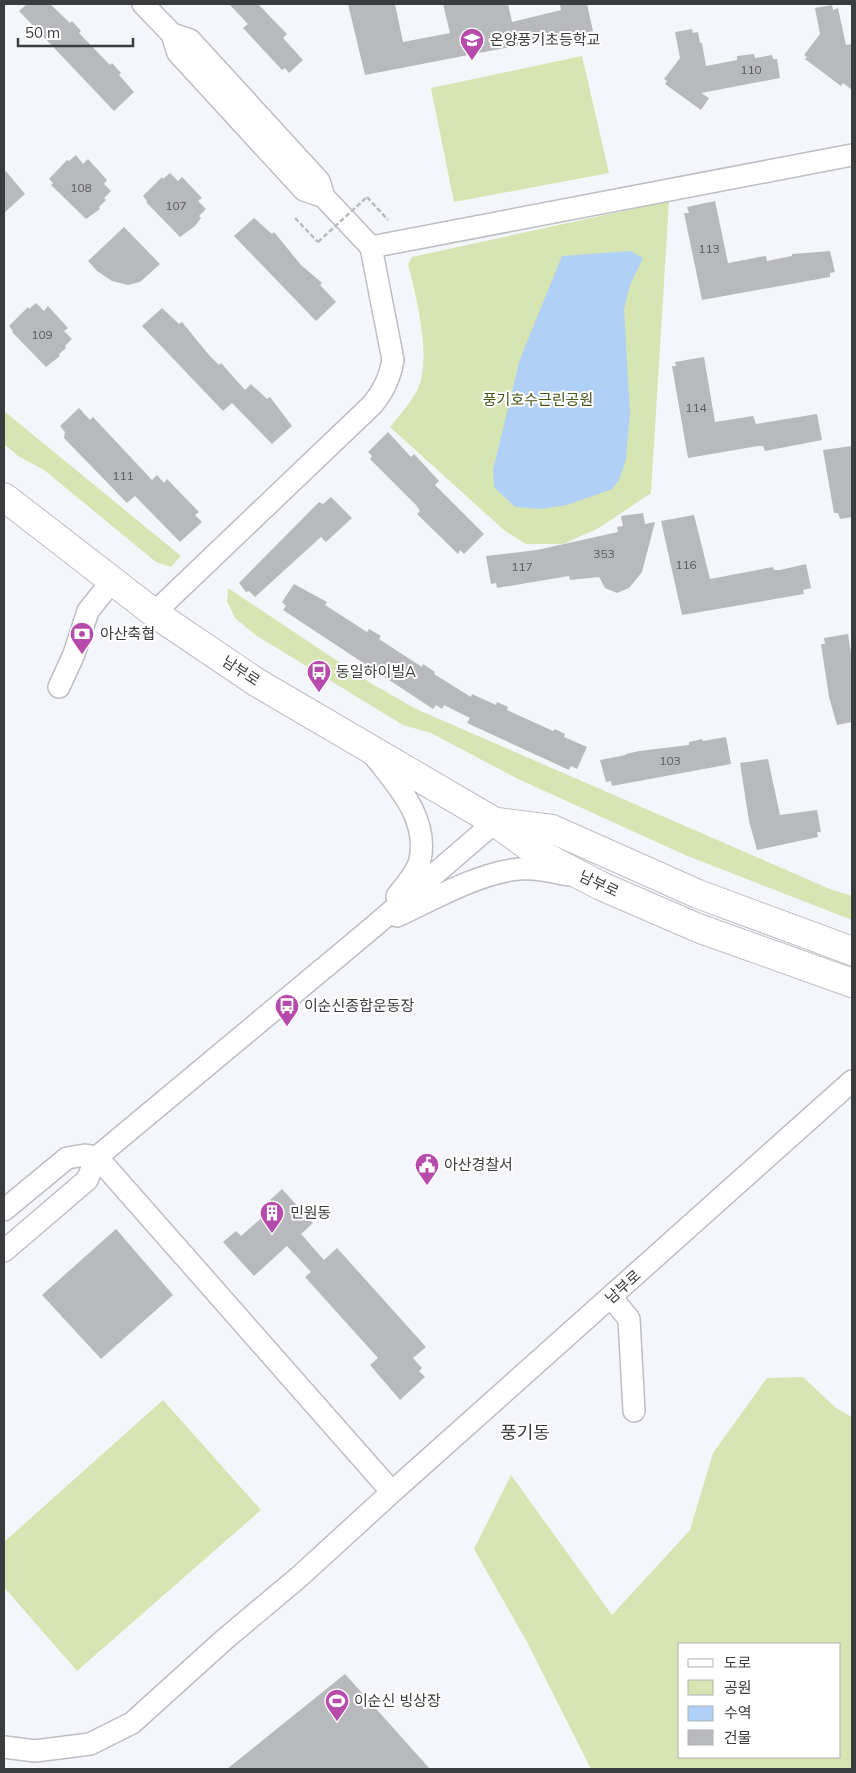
<svg xmlns="http://www.w3.org/2000/svg" width="856" height="1773" viewBox="0 0 856 1773" font-family="Mulish,'Noto Sans KR',sans-serif">
  <rect width="100%" height="100%" fill="#f5f6fb"/>
  <path fill="#d6e5b2" fill-rule="evenodd" d="M582,56L609,173L454,202L431,88Z
    M669,201L651,493L599,528L563,544H526L505,531L390,427C400,414 415,399 420,383C430,352 416,295 408,264L412,257Z
    M4,411L181,556L171,567L156,562L44,470L18,456L4,444Z
    M228,588L369,682L416,709L830,889L852,896V920L685,855L516,778L431,733L403,725L257,636L235,618L227,601Z
    M803,1377L836,1408L852,1417V1769H591L527,1642L474,1549L511,1475L612,1615L690,1530L713,1453L767,1378ZM840,1644V1757H680V1644Z
    M163,1400L261,1510L77,1671L4,1587V1542Z"/>
  <path fill="#b1d0f8" d="M630,251L643,258L630,285L624,309L630,412L626,459L619,480L612,489L567,505L541,509L515,507L494,487L493,470L520,359L562,256Z"/>
  <path fill="#b8b9bd" d="M27,4H50L70,23L72,21L81,31L79,33L110,65L112,63L121,73L119,75L134,92L114,111L19,11Z
    M229,4H258L287,34L283,38L303,60L289,73L285,68L282,70L243,28L248,24Z
    M348,4H395L403,42L450,33L443,4H508L512,22L561,10L560,4H587L593,31L365,75Z
    M832,5L833,10L838,8L846,45L852,44V90L843,83L841,86L805,59L807,57L804,55L820,34L815,8Z
    M692,29L693,33L698,32L700,43H702L706,66L737,60V56L754,54L755,58L772,55L773,59H777L780,78L701,93L709,98L701,110L665,84L667,81L664,79L680,58L675,32Z
    M76,155L83,164L88,159L107,180L104,184L111,191L104,198L106,200L99,207L100,209L86,219L51,185L53,183L49,179L67,160L69,161Z
    M4,169L25,194L4,213Z
    M170,173L178,181L182,177L202,198L198,201L206,209L199,216L201,218L195,226L180,237L146,202L147,201L143,196L162,177L163,179Z
    M715,201L728,263L766,256L767,261L792,256V254L830,251L835,272L830,273V277L702,300L684,213H689L687,207Z
    M254,218L272,234L274,232L301,265L322,283L320,285L336,302L316,321L234,236Z
    M124,227L160,264L140,282L128,285L112,281L97,271L88,261Z
    M36,303L44,311L48,306L68,328L64,331L72,339L65,346L66,348L59,354L60,356L46,367L12,332L13,331L9,326L28,307L29,309Z
    M162,308L179,324L182,322L209,355L219,365L221,363L245,390L251,384L267,399L270,397L292,426L272,444L232,403L223,411L142,326Z
    M704,357L715,422L753,416L756,424L817,414L822,440L765,451L763,446H758L688,458L672,366H676L675,362Z
    M79,408L90,420L93,417L152,480L157,475L164,483L167,479L199,512L195,515L202,522L180,542L135,496L127,503L64,438L65,432L60,426Z
    M388,432L411,457L414,454L439,481L435,485L484,534L464,554L460,550L458,554L417,514L420,511L416,505L370,459L372,456L368,452Z
    M852,446V517L840,519L838,513H834L823,450Z
    M331,497L352,518L326,542L321,537L255,597L249,591L246,592L239,583L319,502L323,504Z
    M643,513L645,524L655,522L642,572L629,588L617,593L605,588L599,577L570,580L569,576L497,588L496,583L491,584L486,556L537,550L618,532L617,527L623,526L621,516Z
    M694,515L710,579L773,567L774,570H780L806,564L811,588L803,590L804,594L682,615L661,521Z
    M294,584L327,602L325,605L367,632L369,629L381,636L379,639L422,667L423,664L435,672L434,674L471,697L472,694L496,705L497,702L508,707L507,710L553,731L555,729L565,734L564,737L587,747L577,769L571,766L569,770L467,723L470,718L444,705L442,709L436,705L433,709L327,639L283,610L286,606L282,602Z
    M848,634L852,659V722L837,725L829,697L821,644H825L824,638Z
    M726,737L731,764L612,786L611,781L606,782L600,760L626,755V754L639,751L689,745V742L702,739L703,741Z
    M768,759L780,815L817,810L821,832H817L818,837L757,850L749,821L740,763Z
    M282,1189L313,1223L301,1234L324,1260L337,1248L426,1347L413,1358L422,1368L419,1371L425,1377L400,1400L370,1365L378,1358L305,1277L311,1272L287,1246L254,1276L223,1242L236,1231L241,1236L275,1206L270,1200Z
    M116,1229L173,1295L101,1359L42,1295Z
    M345,1674L430,1769H227Z"/>
  <g fill="none" stroke-linecap="round" stroke-linejoin="round">
    <defs>
      <path id="minor" d="M143,4L172,34L178,53L304,190L324,197
        M371,247L852,155
        M154,613L372,405C384,391 390,378 393,360L371,247L324,197L319,181L190,40L172,34
        M59,687L74,654L88,611L112,581
        M372,753C396,784 429,817 420,860C417,873 405,886 397,896
        M397,916C434,899 471,877 511,870C530,866 551,872 569,875
        M4,1210L67,1158L85,1155L97,1157L392,1492L299,1577L225,1639L132,1723L90,1744L35,1751L4,1747
        M4,1251L87,1180L97,1157L372,928L495,822
        M611,1297L629,1319L634,1411
        M392,1492L852,1081"/>
      <path id="major" d="M4,497L154,613L256,682L495,822L536,852L601,886L698,928L852,983
        M497,822L552,829L698,894L852,951"/>
    </defs>
    <use href="#minor" stroke="#bdbec3" stroke-width="24"/>
    <use href="#major" stroke="#bdbec3" stroke-width="30"/>
    <path stroke="#babbbf" stroke-width="2.5" stroke-dasharray="5 2.5" stroke-linecap="butt" d="M367,197L388,220
      M295,218L318,242"/>
    <use href="#minor" stroke="#fff" stroke-width="21"/>
    <use href="#major" stroke="#fff" stroke-width="28"/>
    <path stroke="#babbbf" stroke-width="2.5" stroke-dasharray="5 2.5" stroke-linecap="butt" d="M318,242L367,197"/>
  </g>
  <defs>
    <symbol id="school-pin" viewBox="-11 -11 22 30"><path d="M0 17L-7.5 6A9.5 9.5 0 1 1 7.5 6Z" fill="#b74bab" stroke="#fff"/><path d="M0-5L7-2L0 1L-7-2ZM-4 1L0 2.5L4 1V4Q0 6-4 4Z" fill="#fff"/></symbol>
    <symbol id="bank-pin" viewBox="-11 -11 22 30"><path d="M0 17L-7.5 6A9.5 9.5 0 1 1 7.5 6Z" fill="#b74bab" stroke="#fff"/><path d="M-6-4H6V4H-6ZM0-2.3a2.3 2.3 0 1 0 0 4.6a2.3 2.3 0 1 0 0-4.6Z" fill="#fff"/></symbol>
    <symbol id="bus-pin" viewBox="-11 -11 22 30"><path d="M0 17L-7.5 6A9.5 9.5 0 1 1 7.5 6Z" fill="#b74bab" stroke="#fff"/><path d="M-5-6H5V4H4V6H2V4H-2V6H-4V4H-5ZM-3.5-4V0h7V-4ZM-3.5 1.2v1.5H-2V1.2ZM2 1.2v1.5H3.5V1.2Z" fill="#fff"/></symbol>
    <symbol id="civic-pin" viewBox="-11 -11 22 30"><path d="M0 17L-7.5 6A9.5 9.5 0 1 1 7.5 6Z" fill="#b74bab" stroke="#fff"/><path d="M-.6-6.5H3V-4.5H.6V-3L4-1V1h2V6H-6V1h2V-1L-.6-3ZM-1.2 2.5V6h2.4V2.5Z" fill="#fff"/></symbol>
    <symbol id="building-pin" viewBox="-11 -11 22 30"><path d="M0 17L-7.5 6A9.5 9.5 0 1 1 7.5 6Z" fill="#b74bab" stroke="#fff"/><path d="M-4-6H4V6H1V3H-1V6H-4ZM-2.5-4.3h1.7v1.8h-1.7ZM.8-4.3h1.7v1.8H.8ZM-2.5-1h1.7V.8h-1.7ZM.8-1h1.7V.8H.8Z" fill="#fff"/></symbol>
    <symbol id="stadium-pin" viewBox="-11 -11 22 30"><path d="M0 17L-7.5 6A9.5 9.5 0 1 1 7.5 6Z" fill="#b74bab" stroke="#fff"/><path d="M0-5a6.5 5 0 1 0 0 10a6.5 5 0 1 0 0-10ZM-3.5-1.8h7v3.6h-7Z" fill="#fff"/></symbol>
  </defs>
  <g fill-rule="evenodd">
    <use href="#school-pin" x="458" y="26" width="28" height="38"/>
    <use href="#bank-pin" x="68" y="620" width="28" height="38"/>
    <use href="#bus-pin" x="305" y="658" width="28" height="38"/>
    <use href="#bus-pin" x="273" y="992" width="28" height="38"/>
    <use href="#civic-pin" x="413" y="1151" width="28" height="38"/>
    <use href="#building-pin" x="258" y="1199" width="28" height="38"/>
    <use href="#stadium-pin" x="323" y="1687" width="28" height="38"/>
  </g>
  <g text-anchor="middle" stroke-width="4" stroke-linejoin="round" paint-order="stroke">
    <g font-size="12" fill="#5a5b5e">
      <text x="751" y="74">110</text>
      <text x="81" y="192">108</text>
      <text x="176" y="210">107</text>
      <text x="709" y="253">113</text>
      <text x="42" y="339">109</text>
      <text x="696" y="412">114</text>
      <text x="123" y="480">111</text>
      <text x="604" y="558">353</text>
      <text x="686" y="569">116</text>
      <text x="522" y="571">117</text>
      <text x="670" y="765">103</text>
    </g>
    <g font-size="15" fill="#3b3c3e" stroke="#fff" text-anchor="start">
      <text x="490" y="45">온양풍기초등학교</text>
      <text x="100" y="639">아산축협</text>
      <text x="336" y="677">동일하이빌A</text>
      <text x="304" y="1011">이순신종합운동장</text>
      <text x="444" y="1170">아산경찰서</text>
      <text x="290" y="1218">민원동</text>
      <text x="354" y="1706">이순신 빙상장</text>
    </g>
    <g font-size="15" fill="#49561c" stroke="#fff">
      <text x="538" y="405">풍기호수근린공원</text>
    </g>
    <g font-size="15" fill="#3b3c3e" stroke="#fff">
      <text transform="translate(241 671) rotate(33)" y="5">남부로</text>
      <text transform="translate(599 884) rotate(25)" y="5">남부로</text>
      <text transform="translate(623 1287) rotate(-42)" y="5">남부로</text>
    </g>
    <g font-size="18" fill="#3b3c3e" stroke="#fff">
      <text x="525" y="1439">풍기동</text>
    </g>
  </g>
  <rect width="856" height="1773" fill="none" stroke="#3b3c3e" stroke-width="10"/>
  <rect x="678" y="1643" width="162" height="115" fill="#ffffff" stroke="#b1b1b2"/>
  <rect x="688" y="1659" width="25" height="8" fill="#ffffff" stroke="#b1b1b2"/>
  <text x="724" y="1668" font-size="15" fill="#3b3c3e">도로</text>
  <rect x="688" y="1680" width="25" height="15" fill="#d6e5b2" stroke="#b1b1b2"/>
  <text x="724" y="1693" font-size="15" fill="#3b3c3e">공원</text>
  <rect x="688" y="1706" width="25" height="15" fill="#b1d0f8" stroke="#b1b1b2"/>
  <text x="724" y="1718" font-size="15" fill="#3b3c3e">수역</text>
  <rect x="688" y="1730" width="25" height="15" fill="#b8b9bd" stroke="#b1b1b2"/>
  <text x="724" y="1743" font-size="15" fill="#3b3c3e">건물</text>
  <path d="M18 38v8h115v-8" fill="none" stroke="#3b3c3e" stroke-width="2.5"/>
  <text x="25" y="38" font-size="15" fill="#3b3c3e" stroke="#ffffff" stroke-width="4" paint-order="stroke">50 m</text>
</svg>
